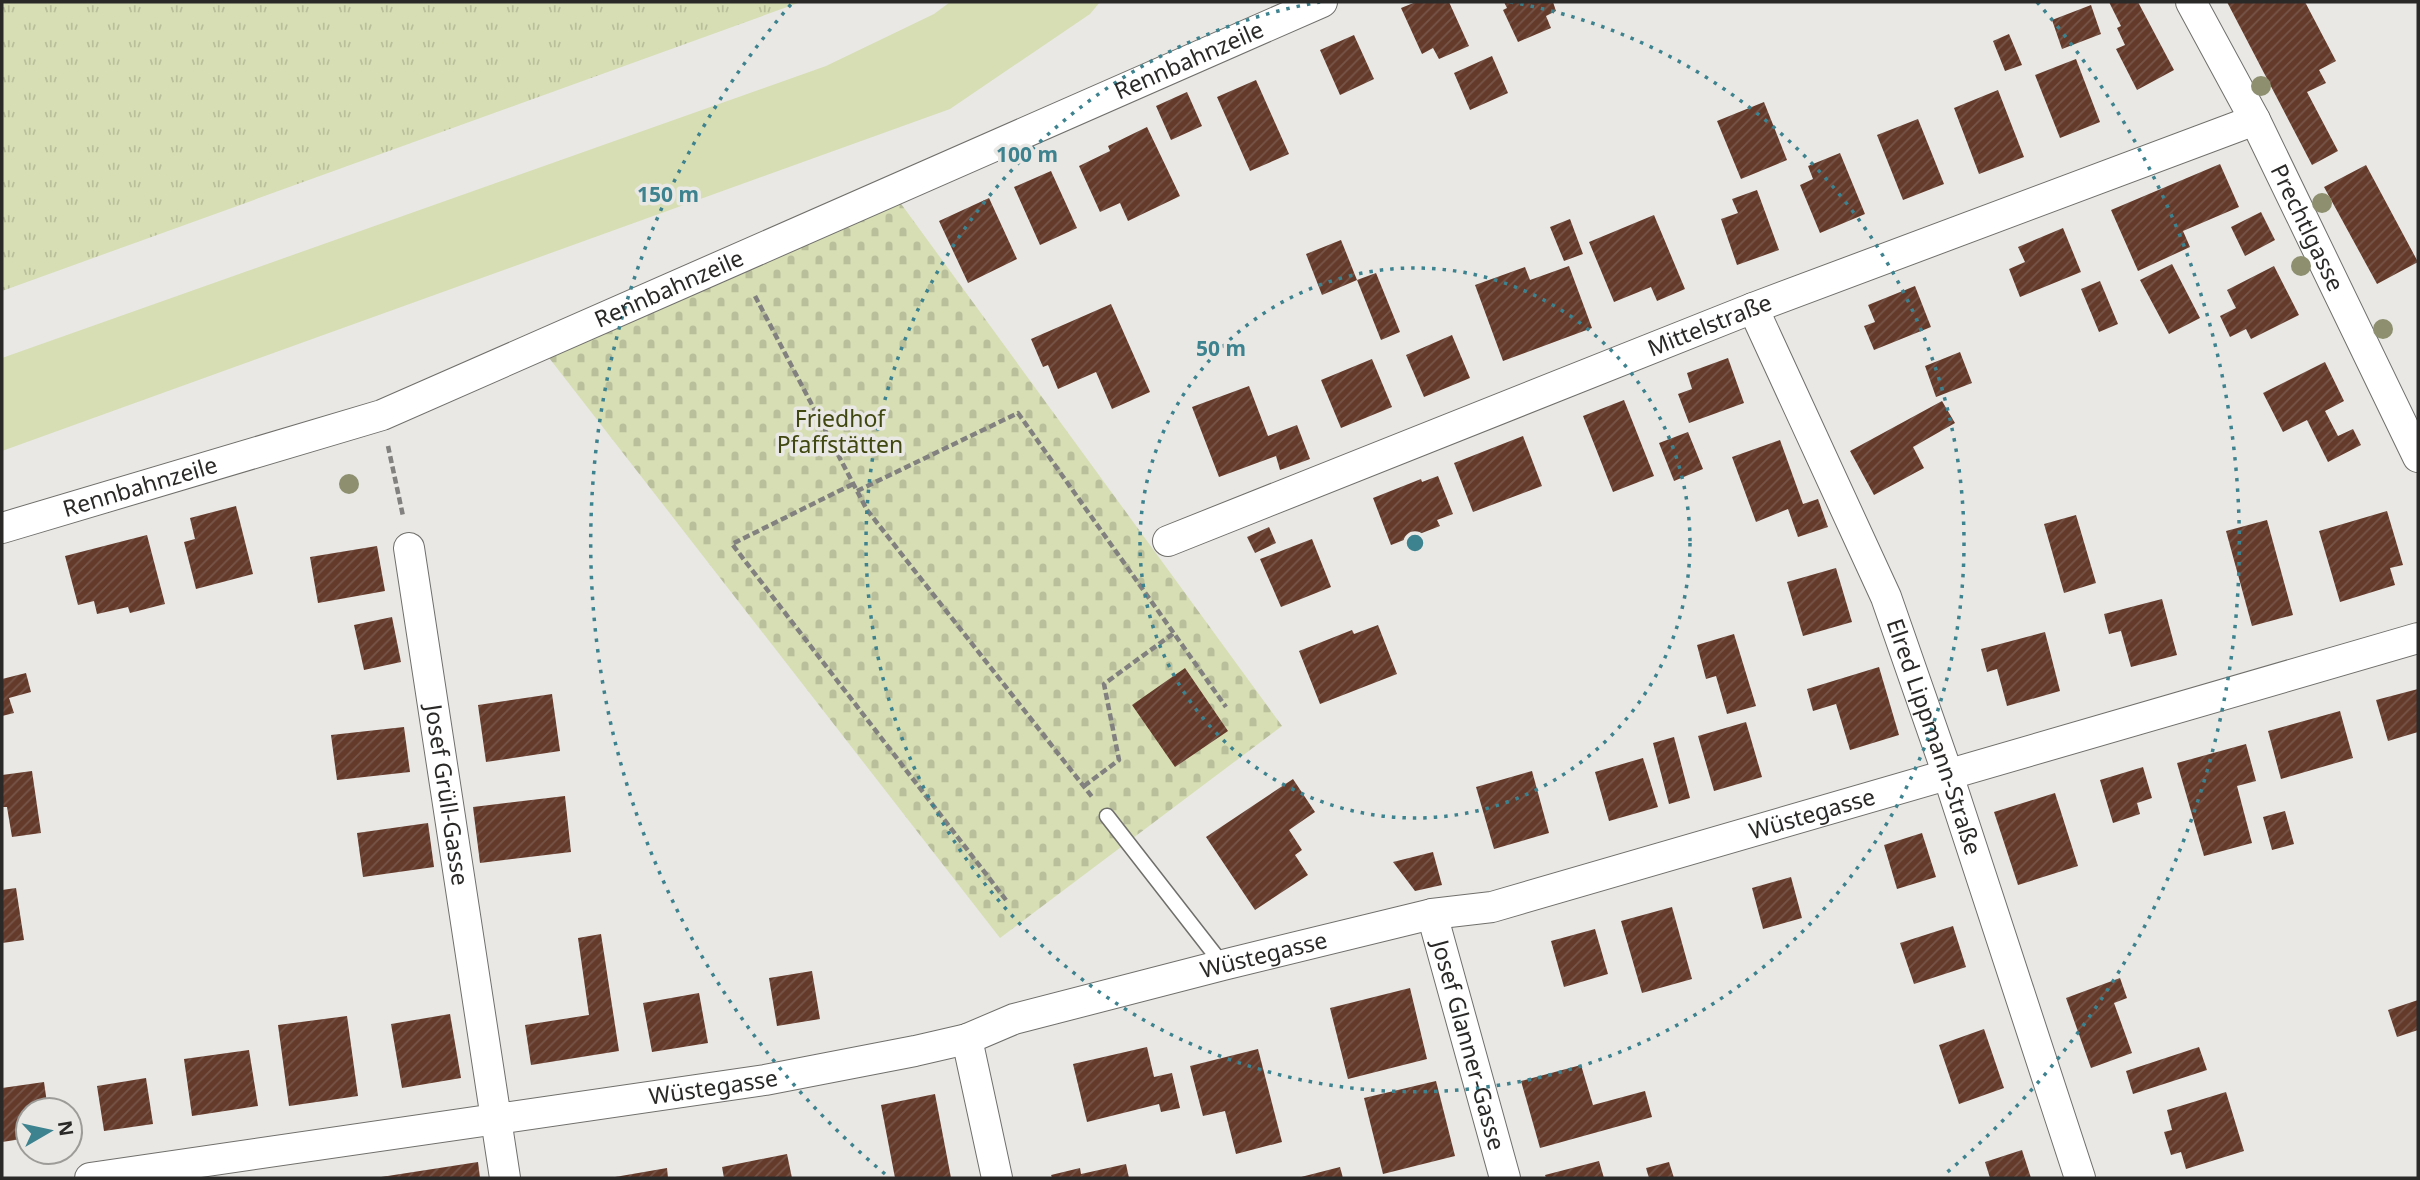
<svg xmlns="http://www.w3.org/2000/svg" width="2420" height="1180" viewBox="0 0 2420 1180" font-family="'Noto Sans',sans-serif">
  <defs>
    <pattern id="grass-tufts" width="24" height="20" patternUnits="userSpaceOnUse" patternTransform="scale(1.75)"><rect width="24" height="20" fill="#d7deb4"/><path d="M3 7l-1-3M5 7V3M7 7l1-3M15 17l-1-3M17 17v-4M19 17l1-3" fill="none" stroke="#b9be9b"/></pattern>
    <pattern id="cemetery-stones" width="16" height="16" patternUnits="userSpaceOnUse" patternTransform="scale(1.75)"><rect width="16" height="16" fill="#d7deb4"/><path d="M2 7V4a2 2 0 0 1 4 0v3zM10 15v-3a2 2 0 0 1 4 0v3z" fill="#b9be9b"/></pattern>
    <pattern id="building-hatch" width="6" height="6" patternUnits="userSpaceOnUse" patternTransform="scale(1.75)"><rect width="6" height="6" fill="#643a2b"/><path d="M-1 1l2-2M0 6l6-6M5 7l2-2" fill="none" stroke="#765548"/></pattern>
  </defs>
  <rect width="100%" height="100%" fill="#e9e8e4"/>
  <path fill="url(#grass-tufts)" d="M2,2H801L2,291Z"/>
  <path fill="url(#cemetery-stones)" d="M899,201L1282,726L1000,938L546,354Z"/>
  <path fill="#d7deb4" d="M950,2H1100L1090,14L950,109L2,451V358L826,66L934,14Z"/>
  <path fill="url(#building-hatch)" d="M1416,2H1449L1469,46L1439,59L1433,48L1422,54L1401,8Z
    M1504,2H1553L1556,11L1546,16L1551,28L1518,42L1503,10L1507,8Z
    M2109,2H2138L2174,70L2137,90L2116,49L2125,45L2117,28L2121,26Z
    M2227,2H2305L2336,61L2319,70L2326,83L2307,92L2338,151L2312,165Z
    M2091,5L2101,34L2062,49L2052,20Z
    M2009,34L2022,65L2005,71L1993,41Z
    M1354,35L1374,79L1340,95L1320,50Z
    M1492,56L1508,93L1470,110L1454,73Z
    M2076,59L2100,122L2060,138L2035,75Z
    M1256,80L1289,154L1250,171L1217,97Z
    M1998,90L2024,157L1979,174L1954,108Z
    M1187,92L1202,126L1171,140L1156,106Z
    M1764,102L1787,160L1741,179L1717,121Z
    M1918,119L1944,184L1903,200L1877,135Z
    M1147,127L1180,196L1128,221L1120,203L1100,212L1079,166L1110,151L1108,146Z
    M1840,153L1865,214L1820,233L1800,185L1813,179L1808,166Z
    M2220,164L2239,207L2183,231L2190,247L2138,271L2111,210Z
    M2366,165L2418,262L2377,284L2324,187Z
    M1051,171L1077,228L1040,245L1014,187Z
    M1757,190L1779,250L1737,265L1721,219L1738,213L1732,199Z
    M989,198L1017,259L968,283L939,221Z
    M2261,212L2275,240L2245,256L2231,227Z
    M1654,215L1685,289L1657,301L1651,287L1614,302L1589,242Z
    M1570,219L1583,254L1564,261L1550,227Z
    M2063,228L2081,272L2020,297L2009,269L2025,262L2018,247Z
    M1341,240L1357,280L1322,295L1306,254Z
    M2172,264L2200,318L2169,334L2140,280Z
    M1569,266L1592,328L1503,361L1475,285L1525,267L1530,280Z
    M2274,266L2299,315L2251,339L2246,329L2230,337L2220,316L2236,308L2227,290Z
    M1376,273L1400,332L1381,340L1357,280Z
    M2100,281L2118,324L2099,332L2081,289Z
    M1915,286L1931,327L1874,350L1864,326L1875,322L1868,305Z
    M1111,304L1150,392L1112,409L1096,372L1058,389L1048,365L1043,367L1031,339Z
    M1452,335L1470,378L1424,397L1406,355Z
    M1960,352L1972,383L1936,397L1925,366Z
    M1728,358L1744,403L1689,423L1678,394L1692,389L1687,373Z
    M1372,359L1392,407L1341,428L1321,380Z
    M2325,362L2344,401L2325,411L2338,436L2353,429L2361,445L2328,462L2307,420L2283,432L2263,393Z
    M1249,386L1268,436L1297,425L1310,459L1280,470L1276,456L1219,477L1192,407Z
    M1624,400L1654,476L1613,492L1583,416Z
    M1942,401L1955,423L1913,447L1924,468L1874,495L1850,451Z
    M1688,432L1703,469L1674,481L1659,443Z
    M1523,436L1542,486L1473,512L1454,463Z
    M1780,440L1803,504L1818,499L1828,527L1798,537L1788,509L1756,522L1732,457Z
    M1438,476L1453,514L1437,520L1440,526L1391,545L1373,498L1421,479L1422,482Z
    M236,506L253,574L196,589L184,542L195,539L190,518Z
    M2387,511L2403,565L2390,568L2395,585L2340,602L2319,531Z
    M2076,515L2096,583L2064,593L2044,524Z
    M2267,520L2293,615L2252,626L2226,531Z
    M1269,527L1276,543L1255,553L1247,537Z
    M147,535L165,604L130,613L128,607L97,614L94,601L78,605L65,556Z
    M1312,539L1331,587L1281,607L1260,559Z
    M377,546L385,591L318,603L310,557Z
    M1836,568L1852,622L1803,636L1787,582Z
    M2162,599L2177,655L2131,667L2121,631L2109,634L2104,614Z
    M392,617L401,662L364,670L354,625Z
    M1378,625L1397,674L1320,704L1299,651L1352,630L1354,634Z
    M2045,632L2060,691L2007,706L1997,669L1987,672L1981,649Z
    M1734,634L1756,706L1727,714L1716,676L1706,679L1697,645Z
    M1879,667L1899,735L1850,750L1836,704L1813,711L1807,689Z
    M1185,668L1228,731L1175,767L1132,705Z
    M26,673L31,692L9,698L14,713L2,716V679Z
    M2418,689V732L2388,741L2376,700Z
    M552,694L560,751L486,762L478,705Z
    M2340,711L2353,758L2281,779L2268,731Z
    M1746,722L1762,777L1714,791L1698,736Z
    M404,727L410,772L337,780L331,735Z
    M1674,737L1690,798L1669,804L1653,743Z
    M2246,744L2256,781L2237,786L2252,843L2204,856L2177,763Z
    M1643,758L1658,807L1609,821L1595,772Z
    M2143,767L2152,798L2137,803L2140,814L2113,823L2100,780Z
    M32,771L41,833L12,837L7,807H2V775Z
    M1532,771L1549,833L1494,849L1476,787Z
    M1293,779L1315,812L1289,830L1302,850L1295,855L1308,875L1255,910L1206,837Z
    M2055,793L2078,866L2018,885L1994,812Z
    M565,796L571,852L480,863L473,807Z
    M2285,811L2294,844L2272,850L2263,817Z
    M428,823L434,867L363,877L357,833Z
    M1922,833L1936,877L1897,889L1884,845Z
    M1433,852L1442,885L1415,891L1393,862Z
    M1791,877L1802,918L1763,929L1752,888Z
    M16,888L24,940L2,943V890Z
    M1672,907L1692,979L1642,993L1621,921Z
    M1953,926L1966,967L1914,984L1900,943Z
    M1595,929L1608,974L1564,987L1551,941Z
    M601,934L619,1051L531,1065L525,1025L589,1015L578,938Z
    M812,971L820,1019L777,1026L769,978Z
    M2120,978L2127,998L2114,1003L2132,1053L2091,1068L2066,998Z
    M1410,988L1427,1059L1348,1079L1330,1008Z
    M699,993L708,1043L652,1052L643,1003Z
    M2418,1000V1030L2397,1037L2388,1010Z
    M450,1014L461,1078L402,1088L391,1024Z
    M347,1016L358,1096L289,1106L278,1025Z
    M1984,1029L2004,1088L1959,1104L1939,1045Z
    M1147,1047L1154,1077L1172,1073L1180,1108L1161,1112L1159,1104L1087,1122L1073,1064Z
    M2199,1047L2207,1070L2133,1094L2126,1071Z
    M1258,1049L1282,1142L1236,1154L1225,1111L1203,1116L1190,1066Z
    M249,1050L258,1106L192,1116L184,1059Z
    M1581,1065L1593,1105L1645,1091L1652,1117L1540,1148L1521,1081Z
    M146,1078L153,1124L104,1131L97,1086Z
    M1436,1081L1455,1156L1383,1174L1364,1098Z
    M44,1082L48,1110H28V1138L2,1142V1088Z
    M2226,1092L2244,1151L2186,1169L2181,1152L2171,1155L2164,1132L2172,1130L2167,1110Z
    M935,1094L951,1178H895L881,1105Z
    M2022,1150L2031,1178H1990L1985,1162Z
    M787,1154L792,1178H724L722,1167Z
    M1599,1161L1604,1178H1546L1545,1175Z
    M478,1162L480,1178H381V1177Z
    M1669,1162L1674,1178H1649L1646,1168Z
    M1126,1164L1129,1178H1052L1051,1175L1080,1168L1081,1174Z
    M1340,1167L1343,1178H1301V1177Z
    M667,1168L668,1178H616L615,1177Z"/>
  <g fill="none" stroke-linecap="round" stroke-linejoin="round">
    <defs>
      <path id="service" d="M1107,816L1223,965"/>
      <g id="minor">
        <path id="s1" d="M2191,2L2255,120L2418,457"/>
        <path id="s2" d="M1753,308L1886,597L1947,772L2080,1178"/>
        <path id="s3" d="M2,528L382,415L1322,2"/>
        <path id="s4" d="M1168,541L1753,308L2255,120"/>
        <path id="s5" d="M409,548L505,1178"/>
        <path id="s6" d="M1432,914L1505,1178"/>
        <path d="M967,1039L997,1178"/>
        <path id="s7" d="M90,1178L765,1080L915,1051L967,1039L1014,1019L1223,965L1432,914L1492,907L2418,638"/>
      </g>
    </defs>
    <use href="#service" stroke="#706f6c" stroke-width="17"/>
    <use href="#minor" stroke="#706f6c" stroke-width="32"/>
    <path stroke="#82817f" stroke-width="4.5" stroke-dasharray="7 3.5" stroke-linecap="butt" d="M755,296L867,510L1093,798
      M388,446L403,516
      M853,484L732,544L1006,900
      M857,491L1018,413L1226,707
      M1084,786L1119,760L1104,684L1174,633"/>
    <use href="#service" stroke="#fff" stroke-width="14"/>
    <use href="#minor" stroke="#fff" stroke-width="30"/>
  </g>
  <g fill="#8d8f6f">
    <circle cx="2261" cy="86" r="10"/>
    <circle cx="2322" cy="203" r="10"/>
    <circle cx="2301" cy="266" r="10"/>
    <circle cx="2383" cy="329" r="10"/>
    <circle cx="349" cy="484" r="10"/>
  </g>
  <g fill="none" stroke="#3d828f" stroke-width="3.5" stroke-dasharray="3.5 7">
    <circle cx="1415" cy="543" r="275"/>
    <path d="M1510 2A549 549 0 1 1 1320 2"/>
    <path d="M885 1174A824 824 0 0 1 793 2M2037 2A824 824 0 0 1 1945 1174"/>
  </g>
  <g text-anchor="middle" stroke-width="7" stroke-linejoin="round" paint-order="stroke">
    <g font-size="23" fill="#2a2928" stroke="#e9e8e4">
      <text dy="8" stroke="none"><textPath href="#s3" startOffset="1278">Rennbahnzeile</textPath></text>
      <text dy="8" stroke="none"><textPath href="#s1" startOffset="254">Prechtlgasse</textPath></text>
      <text dy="8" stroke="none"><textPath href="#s3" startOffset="710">Rennbahnzeile</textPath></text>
      <text dy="8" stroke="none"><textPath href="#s4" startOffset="583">Mittelstraße</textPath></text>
      <text dy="8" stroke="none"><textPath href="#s3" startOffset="144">Rennbahnzeile</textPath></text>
      <text dy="8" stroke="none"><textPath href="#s2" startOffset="466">Elred Lippmann-Straße</textPath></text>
      <text dy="8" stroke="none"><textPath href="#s5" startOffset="250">Josef Grüll-Gasse</textPath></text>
      <text dy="8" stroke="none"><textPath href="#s7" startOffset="1764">Wüstegasse</textPath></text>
      <text dy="8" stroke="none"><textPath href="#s7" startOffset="1197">Wüstegasse</textPath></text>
      <text dy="8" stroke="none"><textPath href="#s6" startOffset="136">Josef Glanner-Gasse</textPath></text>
      <text dy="8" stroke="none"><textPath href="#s7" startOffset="630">Wüstegasse</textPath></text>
    </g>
    <g font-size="23" fill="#414710" stroke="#e9e8e4">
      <text x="840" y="427">Friedhof<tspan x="840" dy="26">Pfaffstätten</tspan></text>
    </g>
  </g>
  <circle cx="1415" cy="543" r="10" fill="#3d828f" stroke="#e9e8e4" stroke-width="3.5"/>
  <g font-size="21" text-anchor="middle" font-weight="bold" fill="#3d828f" stroke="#e9e8e4" stroke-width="7" stroke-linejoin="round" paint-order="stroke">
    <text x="1027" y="162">100 m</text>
    <text x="668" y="202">150 m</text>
    <text x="1221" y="356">50 m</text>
  </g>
  <rect width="2420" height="1180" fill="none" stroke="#2a2928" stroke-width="7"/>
  <g transform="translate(49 1131) rotate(81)"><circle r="33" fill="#e9e8e4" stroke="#9d9c99" stroke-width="2"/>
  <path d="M0-5L12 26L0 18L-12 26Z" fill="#3d828f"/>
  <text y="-10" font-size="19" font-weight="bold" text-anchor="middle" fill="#2a2928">N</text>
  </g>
</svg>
